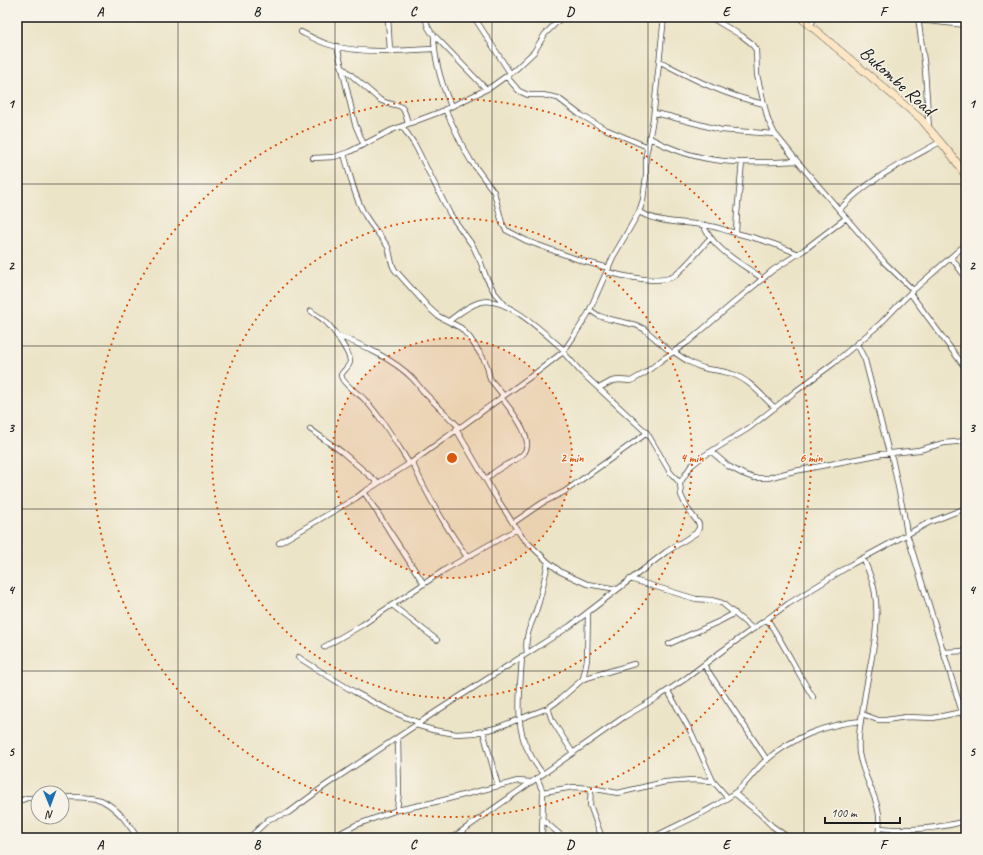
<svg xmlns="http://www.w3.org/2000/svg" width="983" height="855" viewBox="0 0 983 855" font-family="Caveat,sans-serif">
  <rect width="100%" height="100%" fill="#f7f3e8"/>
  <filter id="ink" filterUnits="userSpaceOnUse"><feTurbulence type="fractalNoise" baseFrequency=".025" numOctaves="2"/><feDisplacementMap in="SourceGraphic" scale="8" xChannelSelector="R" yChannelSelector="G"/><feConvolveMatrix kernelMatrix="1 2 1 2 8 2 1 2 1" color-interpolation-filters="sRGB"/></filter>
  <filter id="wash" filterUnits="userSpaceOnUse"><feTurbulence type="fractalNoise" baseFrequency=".012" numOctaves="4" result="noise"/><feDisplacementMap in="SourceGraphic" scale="16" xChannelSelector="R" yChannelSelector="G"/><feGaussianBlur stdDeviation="0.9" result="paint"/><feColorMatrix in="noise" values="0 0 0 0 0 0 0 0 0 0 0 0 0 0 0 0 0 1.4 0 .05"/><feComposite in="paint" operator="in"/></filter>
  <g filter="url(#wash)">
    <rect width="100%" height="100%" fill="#ece4c7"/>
  </g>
  <g filter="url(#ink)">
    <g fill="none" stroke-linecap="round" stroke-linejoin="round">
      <defs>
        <path id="minor" d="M388,17L390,51
          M425,17L428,27L431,32L486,89
          M474,17L510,73
          M710,17L742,36L750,42L756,50L757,75L768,120L775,134L797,161L885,263L913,290
          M918,17L925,69L929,129
          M919,20L966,25
          M811,26L814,17
          M301,32C309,36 318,41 327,44C357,54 402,51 434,49
          M434,35C434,60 441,83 451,106
          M337,46L355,124L364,145
          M659,61C695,80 724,95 764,104
          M342,67L380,100C399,110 402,97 408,124
          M506,76L519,91L528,95H543L558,98L579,114L605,129L648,147
          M445,109L464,149L471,161L494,192L502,223L506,230L527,241L582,261L609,268
          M654,113L668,116L721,130L775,134
          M402,126L415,145L450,214L473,246L481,263L486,277L494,292L505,305
          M650,138C699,165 742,164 797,161
          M344,154C350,174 354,196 365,215C371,226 381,236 388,247C391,255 390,263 395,270L429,308L438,316L461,328L470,338L483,358L487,366L490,379L503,395
          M313,158L334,157L349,152L392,130L440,112L491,87L516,69L534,52L545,34L562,17
          M839,210C867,180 904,162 940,142
          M639,212C664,225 684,221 710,226C716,227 722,229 728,231C752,237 775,243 798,254
          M703,225C715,251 741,263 763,279
          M736,233L737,214L742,162
          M951,257L966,278
          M607,272C623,276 660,285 674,276C685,268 700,249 710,238
          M910,293L966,369
          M590,310L599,316L609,319L636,325L644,329L672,353
          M311,311C316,315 322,318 326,322C332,328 351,354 350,362C349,367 343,371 341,375C342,384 357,392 364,399C382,418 395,441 409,463
          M449,321C458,314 469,305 481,302C506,295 546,335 564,350
          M337,336C360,343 396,361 412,378C416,382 419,386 422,390C434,403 447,415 459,427
          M857,344L865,360L889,453
          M563,352L580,371L647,433L670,472L680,483
          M674,352C684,359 694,366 707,369C715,370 724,371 732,374C750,380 761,395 775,408
          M599,388L612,381L619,380L631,381L645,373L663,359L688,342L731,305L773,270L804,250L846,218
          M310,429L342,452L378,483
          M456,429L494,494L522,537L548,562L561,572L587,584L617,589
          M712,452L728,466L743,474L754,478H768L790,472L882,454L919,450L944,443L966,441
          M891,453L904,515L907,534L966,725
          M412,462C427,495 446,527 467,557
          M486,479C490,476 494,472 499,469C506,464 516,461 523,454C537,440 510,409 501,397
          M364,492L424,584
          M513,523L542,503L564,492L647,433
          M279,543L356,498L364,492L412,462L537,372L563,352L574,336L588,314L613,257L639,212L643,200L646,176V155L653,119L664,17
          M863,558C868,569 873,581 875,593C881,632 868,669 863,707C861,722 857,738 859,753C864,784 887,806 877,838
          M630,579L696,599L711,600L722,603L753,629
          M392,605L437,640
          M767,619C784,644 797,672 813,697
          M669,644L720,621L735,613
          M324,647L362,625L446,569L517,529
          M943,652L966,651
          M527,653C524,635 532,624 537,608C542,593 545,577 548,562
          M522,656C521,678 517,709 521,730C524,747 533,761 543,774
          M298,657C337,682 376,707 420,723
          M704,665L767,760
          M583,679L634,664
          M668,691L692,734L713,781L727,797
          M548,708L552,720L573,753
          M862,714L878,720H886L906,717L933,718L962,712
          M416,725L433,730L456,734L474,733L496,728L548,708L559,700L583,679L587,660L588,612
          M483,731L498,786
          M537,778L543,792L542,838
          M591,788L590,805L602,838
          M543,792L574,787L591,788L618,793L665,782L692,780L713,781
          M734,793L760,814L772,826L789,838
          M62,797C71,797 96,797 103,801C118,809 128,823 137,837L139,838
          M17,802L27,798H38
          M397,810L399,793L398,737
          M543,820L564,838
          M879,828C909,831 937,829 966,821
          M249,838L269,819L288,813L326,785L437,711L570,626L666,552L696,533L699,528V524L687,508L681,495L680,483L691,466L702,457L749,428L796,391L834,363L880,324L910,293L966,244
          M331,838L356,825L397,810L440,801L518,781L530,782
          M452,838L624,717L658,697L685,679L722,651L788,604L822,583L852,564L928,523L966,508
          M652,838C680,823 712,811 737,791C747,783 754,771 764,762C791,738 826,724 861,721"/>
        <path id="secondary" d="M800,17L921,119L953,157L966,176"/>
      </defs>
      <use href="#minor" stroke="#3b3a36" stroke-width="6"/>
      <use href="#secondary" stroke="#3b3a36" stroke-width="8"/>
      <use href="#minor" stroke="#fff" stroke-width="4.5"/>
      <use href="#secondary" stroke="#fce6c4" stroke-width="7"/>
    </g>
  </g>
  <path fill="none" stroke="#1c1c1c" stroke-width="1" stroke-opacity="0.55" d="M178,17V838M335,17V838M492,17V838M648,17V838M804,17V838M17,184H966M17,346H966M17,509H966M17,671H966"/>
  <circle cx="452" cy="458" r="120" fill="#de560d" fill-opacity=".12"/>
  <g fill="none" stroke="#de560d" stroke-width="2" stroke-dasharray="2 4">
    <circle cx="452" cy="458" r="120"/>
    <circle cx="452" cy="458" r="240"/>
    <circle cx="452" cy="458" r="359"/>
  </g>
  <g text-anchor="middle" stroke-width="3" stroke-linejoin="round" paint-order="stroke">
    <g font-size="19" fill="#1c1c1c" stroke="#f7f3e8">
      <text transform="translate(898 80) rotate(42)" y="7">Bukombe Road</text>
    </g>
  </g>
  <circle cx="452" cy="458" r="6" fill="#de560d" stroke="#f7f3e8" stroke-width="2"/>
  <g font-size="12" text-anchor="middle" font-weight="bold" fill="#de560d" stroke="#f7f3e8" stroke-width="3" stroke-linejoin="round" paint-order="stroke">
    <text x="572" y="462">2 min</text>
    <text x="692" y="462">4 min</text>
    <text x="811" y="462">6 min</text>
  </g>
  <rect width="983" height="855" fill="none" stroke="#f7f3e8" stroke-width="44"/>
  <g transform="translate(50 805) rotate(179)"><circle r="19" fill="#f7f3e8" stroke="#9f9d96"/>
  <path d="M0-3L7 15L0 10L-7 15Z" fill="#1f6fb2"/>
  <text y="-6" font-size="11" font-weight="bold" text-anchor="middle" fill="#1c1c1c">N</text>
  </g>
  <path d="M825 817v6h75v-6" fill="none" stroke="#1c1c1c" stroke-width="2"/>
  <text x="831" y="817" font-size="12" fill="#1c1c1c" stroke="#f7f3e8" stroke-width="3" paint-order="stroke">100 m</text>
  <rect x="22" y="22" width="939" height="811" fill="none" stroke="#1c1c1c" stroke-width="1.5"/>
  <g font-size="13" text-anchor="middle" font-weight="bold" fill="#1c1c1c">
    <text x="100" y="16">A</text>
    <text x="257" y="16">B</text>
    <text x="413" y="16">C</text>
    <text x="570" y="16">D</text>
    <text x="726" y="16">E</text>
    <text x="883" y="16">F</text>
    <text x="11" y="108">1</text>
    <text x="972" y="108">1</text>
    <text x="11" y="270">2</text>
    <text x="972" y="270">2</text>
    <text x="11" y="432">3</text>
    <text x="972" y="432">3</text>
    <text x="11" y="594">4</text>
    <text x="972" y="594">4</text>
    <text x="11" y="756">5</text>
    <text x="972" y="756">5</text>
    <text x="100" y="849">A</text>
    <text x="257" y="849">B</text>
    <text x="413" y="849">C</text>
    <text x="570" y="849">D</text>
    <text x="726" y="849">E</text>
    <text x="883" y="849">F</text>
  </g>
</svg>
